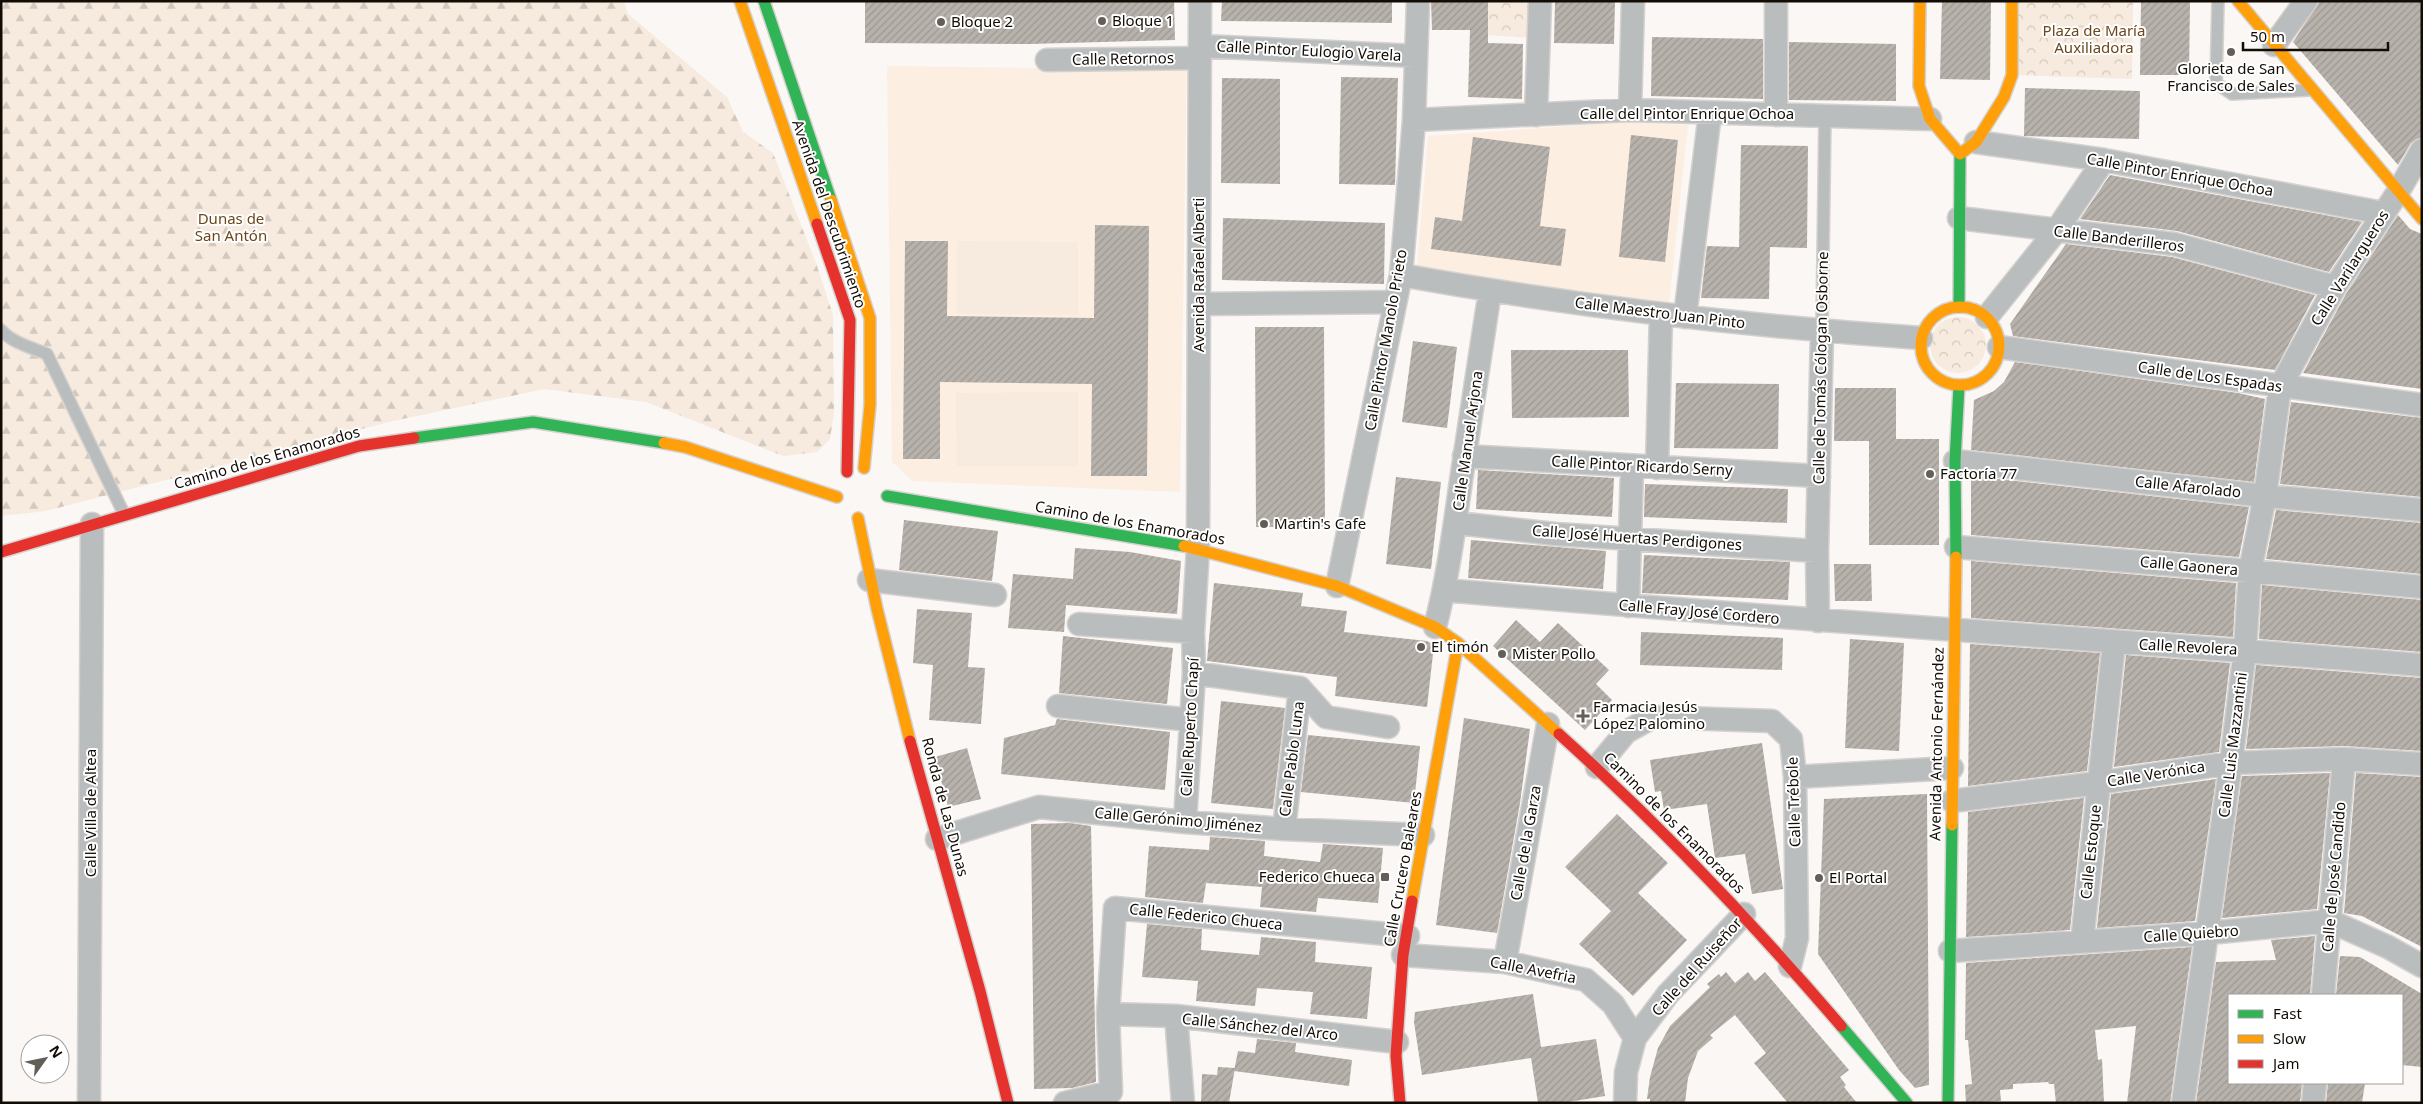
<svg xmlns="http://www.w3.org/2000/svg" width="2423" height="1104" viewBox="0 0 2423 1104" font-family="'Noto Sans',sans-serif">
  <defs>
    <pattern id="forest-firs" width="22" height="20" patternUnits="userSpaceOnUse" patternTransform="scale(1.25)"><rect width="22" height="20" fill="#f7eade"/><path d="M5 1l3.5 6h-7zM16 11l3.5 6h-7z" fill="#d3c8bd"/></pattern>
    <pattern id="park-crowns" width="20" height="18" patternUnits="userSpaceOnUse" patternTransform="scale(1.25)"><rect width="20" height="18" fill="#f7eade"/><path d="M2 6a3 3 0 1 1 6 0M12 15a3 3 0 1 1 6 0" fill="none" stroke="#d3c8bd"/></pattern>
    <pattern id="building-hatch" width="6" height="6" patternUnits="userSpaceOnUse" patternTransform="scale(1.25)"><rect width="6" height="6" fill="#b8b2ac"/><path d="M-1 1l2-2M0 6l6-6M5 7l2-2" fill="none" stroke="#9d9892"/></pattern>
  </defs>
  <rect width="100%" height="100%" fill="#faf7f5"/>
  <path fill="#fcefe1" d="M887,66L1036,68L1187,67L1180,492L912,481L892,462Z
    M1628,122L1688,125L1669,304L1416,278L1428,136Z"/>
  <path fill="#f7eade" d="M957,241L1078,242V315L957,314Z
    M1078,392V466H957L956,393Z"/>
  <path fill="url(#forest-firs)" d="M1,1H624L628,14L727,97L743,132L773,153L817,266L833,315L834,412L830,439L817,452L783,456L646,402L544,389L393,421L46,511L1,516Z"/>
  <path fill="url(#park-crowns)" d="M1488,1H1549L1547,39L1486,35Z
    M2012,1H2133L2132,79L2012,75Z
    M1930 345a28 28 0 1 1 56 0a28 28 0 1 1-56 0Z"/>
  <path fill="url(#building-hatch)" d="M865,1H1174L1175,40L1030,44L865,43Z
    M1222,1H1392V23L1221,21Z
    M1431,1H1488V43L1523,44L1522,99L1468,97L1470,30H1432Z
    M1555,1H1615L1614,44L1554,43Z
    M1942,1H1991L1990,80L1940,79Z
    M2141,1H2190L2189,75H2140Z
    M2320,1H2422V137L2411,143L2398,165L2293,42Z
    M1652,37L1763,39V99L1651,96Z
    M1789,42L1896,44V101L1789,100Z
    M1341,77L1398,78L1395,185L1339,184Z
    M1222,78L1280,79V184L1221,183Z
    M2025,88L2140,91L2139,139L2024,136Z
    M1631,135L1678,140L1665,262L1619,257Z
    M1473,137L1550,147L1540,226L1566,229L1561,266L1431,249L1435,217L1462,221Z
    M1741,145L1808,146L1807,248L1770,247L1769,299L1701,298L1707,246L1739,247Z
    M2110,175L2362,222L2329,272L2177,231L2080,219Z
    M2398,215L2410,229L2422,234V389L2303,373L2346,294Z
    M1223,218L1385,223L1384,284L1222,280Z
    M1095,225L1149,226L1147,476H1091L1092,384L940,382V459H903L905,241H948L947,316L1094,318Z
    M2066,244L2172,257L2315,295L2275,370L2013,336L2010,324Z
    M1255,327H1324L1325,527H1256Z
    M1413,341L1457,347L1447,428L1402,422Z
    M1511,350H1628L1629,417L1512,418Z
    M2015,362L2238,393L2265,399L2254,482L1971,450L1974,400L1994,391L2004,382Z
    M1676,383L1779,384L1778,449L1674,448Z
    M1835,388H1896V439H1939V545H1869V441H1834Z
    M2291,402L2422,418V497L2280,484Z
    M1478,470L1614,478L1612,517L1476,509Z
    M1971,476L2249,507L2239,557L1971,535Z
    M1396,477L1441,482L1431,569L1386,564Z
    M1645,484L1788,489L1787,523L1644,517Z
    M2276,510L2422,523V574L2266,559Z
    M904,520L998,531L992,581L899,570Z
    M1471,540L1606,551L1603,589L1468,578Z
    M1075,548L1130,552L1181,561L1177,614L1066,605L1064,632L1008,628L1013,574L1073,579Z
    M1644,555L1790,562L1788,600L1642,593Z
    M1971,561L2236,583L2233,637L1971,618Z
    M1834,564H1871L1872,601H1835Z
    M1214,583L1303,593L1301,606L1347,611L1344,632L1427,641L1434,645L1427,707L1335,696L1337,677L1207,661Z
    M2262,585L2422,600V652L2259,639Z
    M917,609L972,613L968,667L985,668L981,724L929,720L933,665L913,663Z
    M1516,620L1540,642L1558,623L1609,670L1596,684L1612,700L1585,730L1493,646Z
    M1641,632L1783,638L1782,670L1640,665Z
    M1063,636L1173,648L1167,704L1059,693Z
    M1850,639L1904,643L1899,751L1845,748Z
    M1970,644L2100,653L2087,771L1968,786Z
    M2126,655L2230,663L2219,752L2114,767Z
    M2256,665L2422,678V751L2344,746L2246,749Z
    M1221,701L1285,708L1273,809L1211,803Z
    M1464,718L1530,729L1520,803L1497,933L1436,925Z
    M1057,719L1170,732L1165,790L1001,774L1004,738L1055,725Z
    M1308,735L1420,746L1414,803L1301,792Z
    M1762,743L1783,889L1752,894L1745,854L1715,858L1707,804L1664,810L1661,791L1655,792L1650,760Z
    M967,748L981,799L948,807L935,757Z
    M2330,773L2317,909L2222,918L2242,776Z
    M2356,773L2422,777V947L2362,916L2344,913Z
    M2216,779L2195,921L2097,928L2111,794Z
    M1927,794L1929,1085L1915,1088L1899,1070L1818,954L1824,799Z
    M2084,798L2070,930L1966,937L1968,812Z
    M1617,814L1668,863L1638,893L1687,940L1633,996L1579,944L1611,911L1565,867Z
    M1070,823L1091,826L1096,1082L1072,1088L1034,1089L1031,824Z
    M1210,837L1265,841L1264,856L1320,862L1323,844L1383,848L1378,903L1318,898L1316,912L1260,907L1262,887L1206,883L1203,903L1145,897L1149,846L1209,850Z
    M1147,924L1202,929L1201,950L1259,955L1261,937L1316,942L1315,962L1372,967L1367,1019L1310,1014L1313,992L1257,988L1255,1006L1196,1001L1198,981L1142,977Z
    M2315,936L2310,995H2229V1083H2302L2300,1103H2196L2216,962L2276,960L2271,940Z
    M2192,947L2170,1103H2127L2136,1026L2095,1030L2098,1060L2102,1059L2104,1103H2056L2054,1084H2049L2048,1082L2013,1084V1089L2000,1090L2001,1101L1966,1103L1965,1085L1972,1084L1968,1040H1965L1966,963Z
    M2340,956L2360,957L2422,994V1067L2402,1065V995H2336Z
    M1726,972L1735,983L1748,972L1755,981L1765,972L1849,1070L1840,1077L1846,1085L1844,1087L1857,1103H1788L1754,1063L1766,1053L1735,1015L1710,1035L1713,1038L1698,1051L1688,1078L1685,1103H1650V1099H1647L1650,1077L1658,1048L1670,1026L1710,987L1707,984L1719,974L1721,977Z
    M1533,994L1541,1047L1596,1039L1605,1096L1562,1103H1538L1531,1058L1422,1075L1414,1022L1415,1012Z
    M1257,1039L1296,1043L1295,1052L1352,1060L1349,1086L1234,1071L1238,1051L1255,1053Z
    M1218,1067L1235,1068L1229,1103H1201L1202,1074L1217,1075Z
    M2328,1083H2365L2362,1103H2326Z"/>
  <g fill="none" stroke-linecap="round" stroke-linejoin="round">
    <defs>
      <path id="lane" d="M2218,1L2216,83L2232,94L2309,90
        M1,330C11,342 32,348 47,354L124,514
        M1822,331L1825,115"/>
      <path id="street" d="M1776,1V115
        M2274,45L2306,1
        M1201,46L1416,56
        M1047,60L1199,58
        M1630,110L1633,1
        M1536,115L1540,1
        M1414,120L1630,110L1930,119
        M1976,142L2104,160L2383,213
        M1959,218L2174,244L2335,287
        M1401,275C1573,306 1747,326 1921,338
        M1200,304L1394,302
        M1685,317L1710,113
        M1987,317L2056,231L2104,160
        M1999,347L2422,405
        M1464,456L1819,476
        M1955,461L2265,496L2422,510
        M1657,468L1661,314
        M1457,523L1555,534L1817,551
        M1956,547L2250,571L2422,587
        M869,580L995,595
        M1337,586L1401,275L1414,120L1418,1
        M1445,590C1770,619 2096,638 2422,665
        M1628,606L1632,467
        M1818,621L1817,551L1822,331
        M1079,624L1193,632
        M1435,627C1450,570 1456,512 1465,454C1473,399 1482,345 1490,291
        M1194,673L1300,688L1326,717L1388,727
        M1058,706L1191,720
        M1597,767L1626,732L1653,717L1772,721L1791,739L1795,777L1797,938L1790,966
        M1795,777L1952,768
        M1952,801L2098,783L2231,763L2344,759L2422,764
        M1185,822L1194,673L1193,632L1198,548L1200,1
        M1284,829L1300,688
        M937,839L1039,807L1185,822L1284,829L1423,835
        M2082,942L2114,643
        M1950,951L2209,933L2330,921L2388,947L2422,966
        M1403,955L1505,962L1586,980L1613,1004L1635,1038
        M1505,962L1548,724
        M2323,995L2344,759
        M1108,1014L1176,1016
        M89,1103L92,524
        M1065,1103L1111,1092L1108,1014L1115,908L1408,936
        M1183,1103L1176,1016L1397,1042
        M1625,1103L1626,1072L1635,1038L1668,994L1744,914
        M2183,1103L2231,763L2245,650L2250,571L2265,496L2280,387L2335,287L2398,192L2422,150
        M2313,1103L2315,1083"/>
      <path id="fast" d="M764,1L831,200
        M1959,307L1960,154
        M414,438L533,422L664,443
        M887,496L1184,546
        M1956,557L1955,461L1959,386
        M1841,1026L1907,1103
        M1948,1103L1952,825"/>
      <path id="slow" d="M740,1L817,224
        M1920,1L1919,86L1930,119L1960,154
        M2238,1L2422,219
        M1960,154L1976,142L2004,97L2012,75V1
        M831,200L870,318V405L864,468
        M1921 346a39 39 0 1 1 78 0a39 39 0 1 1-78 0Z
        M664,443L685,447L837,497
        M858,518L877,609L910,741
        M1184,546L1337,586L1435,627L1458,643L1559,734
        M1952,825L1956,557
        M1412,901L1458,643"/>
      <path id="jam" d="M817,224L850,320L847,472
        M1,552L359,446L414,438
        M1559,734C1660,825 1753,923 1841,1026
        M910,741L980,991L1008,1103
        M1400,1103L1396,1056L1403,955L1412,901"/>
    </defs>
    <use href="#lane" stroke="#d4d1cf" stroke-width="14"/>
    <use href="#street" stroke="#d4d1cf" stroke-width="25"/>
    <use href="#fast" stroke="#d4d1cf" stroke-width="14"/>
    <use href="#slow" stroke="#d4d1cf" stroke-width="14"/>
    <use href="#jam" stroke="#d4d1cf" stroke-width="14"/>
    <use href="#lane" stroke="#b9bdbe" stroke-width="11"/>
    <use href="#street" stroke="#b9bdbe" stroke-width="22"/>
    <use href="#fast" stroke="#30b455" stroke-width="11"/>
    <use href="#slow" stroke="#ff9f0a" stroke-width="11"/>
    <use href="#jam" stroke="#e5322d" stroke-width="11"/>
  </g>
  <g fill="#645e59" stroke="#fff" stroke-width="2">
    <circle cx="1102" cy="21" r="5"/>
    <circle cx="941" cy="22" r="5"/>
    <circle cx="2231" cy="52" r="5"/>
    <circle cx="1930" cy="474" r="5"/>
    <circle cx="1264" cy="524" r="5"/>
    <circle cx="1421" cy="647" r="5"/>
    <circle cx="1502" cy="654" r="5"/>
    <path d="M1580.5 708.5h5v5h5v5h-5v5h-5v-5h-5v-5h5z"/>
    <rect x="1380" y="872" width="10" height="10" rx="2.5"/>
    <circle cx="1819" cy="878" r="5"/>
  </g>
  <g text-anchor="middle" stroke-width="4" stroke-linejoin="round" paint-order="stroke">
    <g font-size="15" fill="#130c05" stroke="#fff" text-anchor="start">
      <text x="1112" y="26">Bloque 1</text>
      <text x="951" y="27">Bloque 2</text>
      <text x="2231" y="74" text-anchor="middle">Glorieta de San<tspan x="2231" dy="17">Francisco de Sales</tspan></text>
      <text x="1940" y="479">Factoría 77</text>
      <text x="1274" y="529">Martin's Cafe</text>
      <text x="1431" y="652">El timón</text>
      <text x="1512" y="659">Mister Pollo</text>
      <text x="1593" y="712">Farmacia Jesús<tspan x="1593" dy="17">López Palomino</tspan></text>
      <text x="1375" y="882" text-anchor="end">Federico Chueca</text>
      <text x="1829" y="883">El Portal</text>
    </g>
    <g font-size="15" fill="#6b471b" stroke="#fff">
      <text x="2094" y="36">Plaza de María<tspan x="2094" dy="17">Auxiliadora</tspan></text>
      <text x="231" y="224">Dunas de<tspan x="231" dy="17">San Antón</tspan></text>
    </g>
    <g font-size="15" fill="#130c05" stroke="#fff">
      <text transform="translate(1309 51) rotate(3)" y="5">Calle Pintor Eulogio Varela</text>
      <text transform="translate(1123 59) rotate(-1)" y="5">Calle Retornos</text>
      <text x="1687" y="119">Calle del Pintor Enrique Ochoa</text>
      <text transform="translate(2180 175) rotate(10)" y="5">Calle Pintor Enrique Ochoa</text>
      <text transform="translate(829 214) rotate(71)" y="5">Avenida del Descubrimiento</text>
      <text transform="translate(2119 239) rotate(7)" y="5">Calle Banderilleros</text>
      <text transform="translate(2350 268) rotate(-58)" y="5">Calle Varilargueros</text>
      <text transform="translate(1199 275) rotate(-90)" y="5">Avenida Rafael Alberti</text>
      <text transform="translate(1660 313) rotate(7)" y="5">Calle Maestro Juan Pinto</text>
      <text transform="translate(1386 340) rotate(-80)" y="5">Calle Pintor Manolo Prieto</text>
      <text transform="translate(1821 368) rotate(-89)" y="5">Calle de Tomás Cólogan Osborne</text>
      <text transform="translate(2210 377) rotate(8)" y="5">Calle de Los Espadas</text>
      <text transform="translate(1468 441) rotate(-82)" y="5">Calle Manuel Arjona</text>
      <text transform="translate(267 458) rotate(-16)" y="5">Camino de los Enamorados</text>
      <text transform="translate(1642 466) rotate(3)" y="5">Calle Pintor Ricardo Serny</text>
      <text transform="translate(2188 487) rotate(6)" y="5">Calle Afarolado</text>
      <text transform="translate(1130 523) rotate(10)" y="5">Camino de los Enamorados</text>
      <text transform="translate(1637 538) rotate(4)" y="5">Calle José Huertas Perdigones</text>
      <text transform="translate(2189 566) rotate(5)" y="5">Calle Gaonera</text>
      <text transform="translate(1699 612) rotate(5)" y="5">Calle Fray José Cordero</text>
      <text transform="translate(2188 647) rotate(3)" y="5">Calle Revolera</text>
      <text transform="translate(1190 727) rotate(-87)" y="5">Calle Ruperto Chapí</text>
      <text transform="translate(1937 744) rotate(-89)" y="5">Avenida Antonio Fernández</text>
      <text transform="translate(2233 745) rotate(-83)" y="5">Calle Luis Mazzantini</text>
      <text transform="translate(1292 759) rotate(-83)" y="5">Calle Pablo Luna</text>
      <text transform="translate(2156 774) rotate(-9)" y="5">Calle Verónica</text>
      <text transform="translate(1794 802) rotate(-92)" y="5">Calle Trébole</text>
      <text transform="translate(945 807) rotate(75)" y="5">Ronda de Las Dunas</text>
      <text transform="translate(91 813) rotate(-90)" y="5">Calle Villa de Altea</text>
      <text transform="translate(1178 820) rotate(5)" y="5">Calle Gerónimo Jiménez</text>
      <text transform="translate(1674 823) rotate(45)" y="5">Camino de los Enamorados</text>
      <text transform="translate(1526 843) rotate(-80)" y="5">Calle de la Garza</text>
      <text transform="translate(2091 852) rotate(-84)" y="5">Calle Estoque</text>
      <text transform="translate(1403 869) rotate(-80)" y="5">Calle Crucero Baleares</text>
      <text transform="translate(2334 877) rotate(-85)" y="5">Calle de José Candido</text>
      <text transform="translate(1206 917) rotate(6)" y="5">Calle Federico Chueca</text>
      <text transform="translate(2191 934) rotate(-4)" y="5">Calle Quiebro</text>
      <text transform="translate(1697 967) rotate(-48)" y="5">Calle del Ruiseñor</text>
      <text transform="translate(1533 970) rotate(11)" y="5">Calle Avefria</text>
      <text transform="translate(1260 1027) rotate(6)" y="5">Calle Sánchez del Arco</text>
    </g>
  </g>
  <rect width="2423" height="1104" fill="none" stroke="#130c05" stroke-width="5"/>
  <rect x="2228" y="994" width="175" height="90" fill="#ffffff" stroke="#a19e9b"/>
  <rect x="2238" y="1010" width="25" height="8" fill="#30b455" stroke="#a19e9b"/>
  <text x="2273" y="1019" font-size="15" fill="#130c05">Fast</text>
  <rect x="2238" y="1035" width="25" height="8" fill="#ff9f0a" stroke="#a19e9b"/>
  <text x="2273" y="1044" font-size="15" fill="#130c05">Slow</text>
  <rect x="2238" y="1060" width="25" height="8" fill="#e5322d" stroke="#a19e9b"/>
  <text x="2273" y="1069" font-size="15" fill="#130c05">Jam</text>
  <g transform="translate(45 1059) rotate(57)"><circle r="24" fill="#ffffff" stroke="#a19e9b"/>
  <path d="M0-4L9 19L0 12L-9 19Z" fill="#645e59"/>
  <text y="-8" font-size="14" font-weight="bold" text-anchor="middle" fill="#130c05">N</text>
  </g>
  <path d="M2243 42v8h145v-8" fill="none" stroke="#130c05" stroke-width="2.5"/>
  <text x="2250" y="42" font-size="15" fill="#130c05" stroke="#ffffff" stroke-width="4" paint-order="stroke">50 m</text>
</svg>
